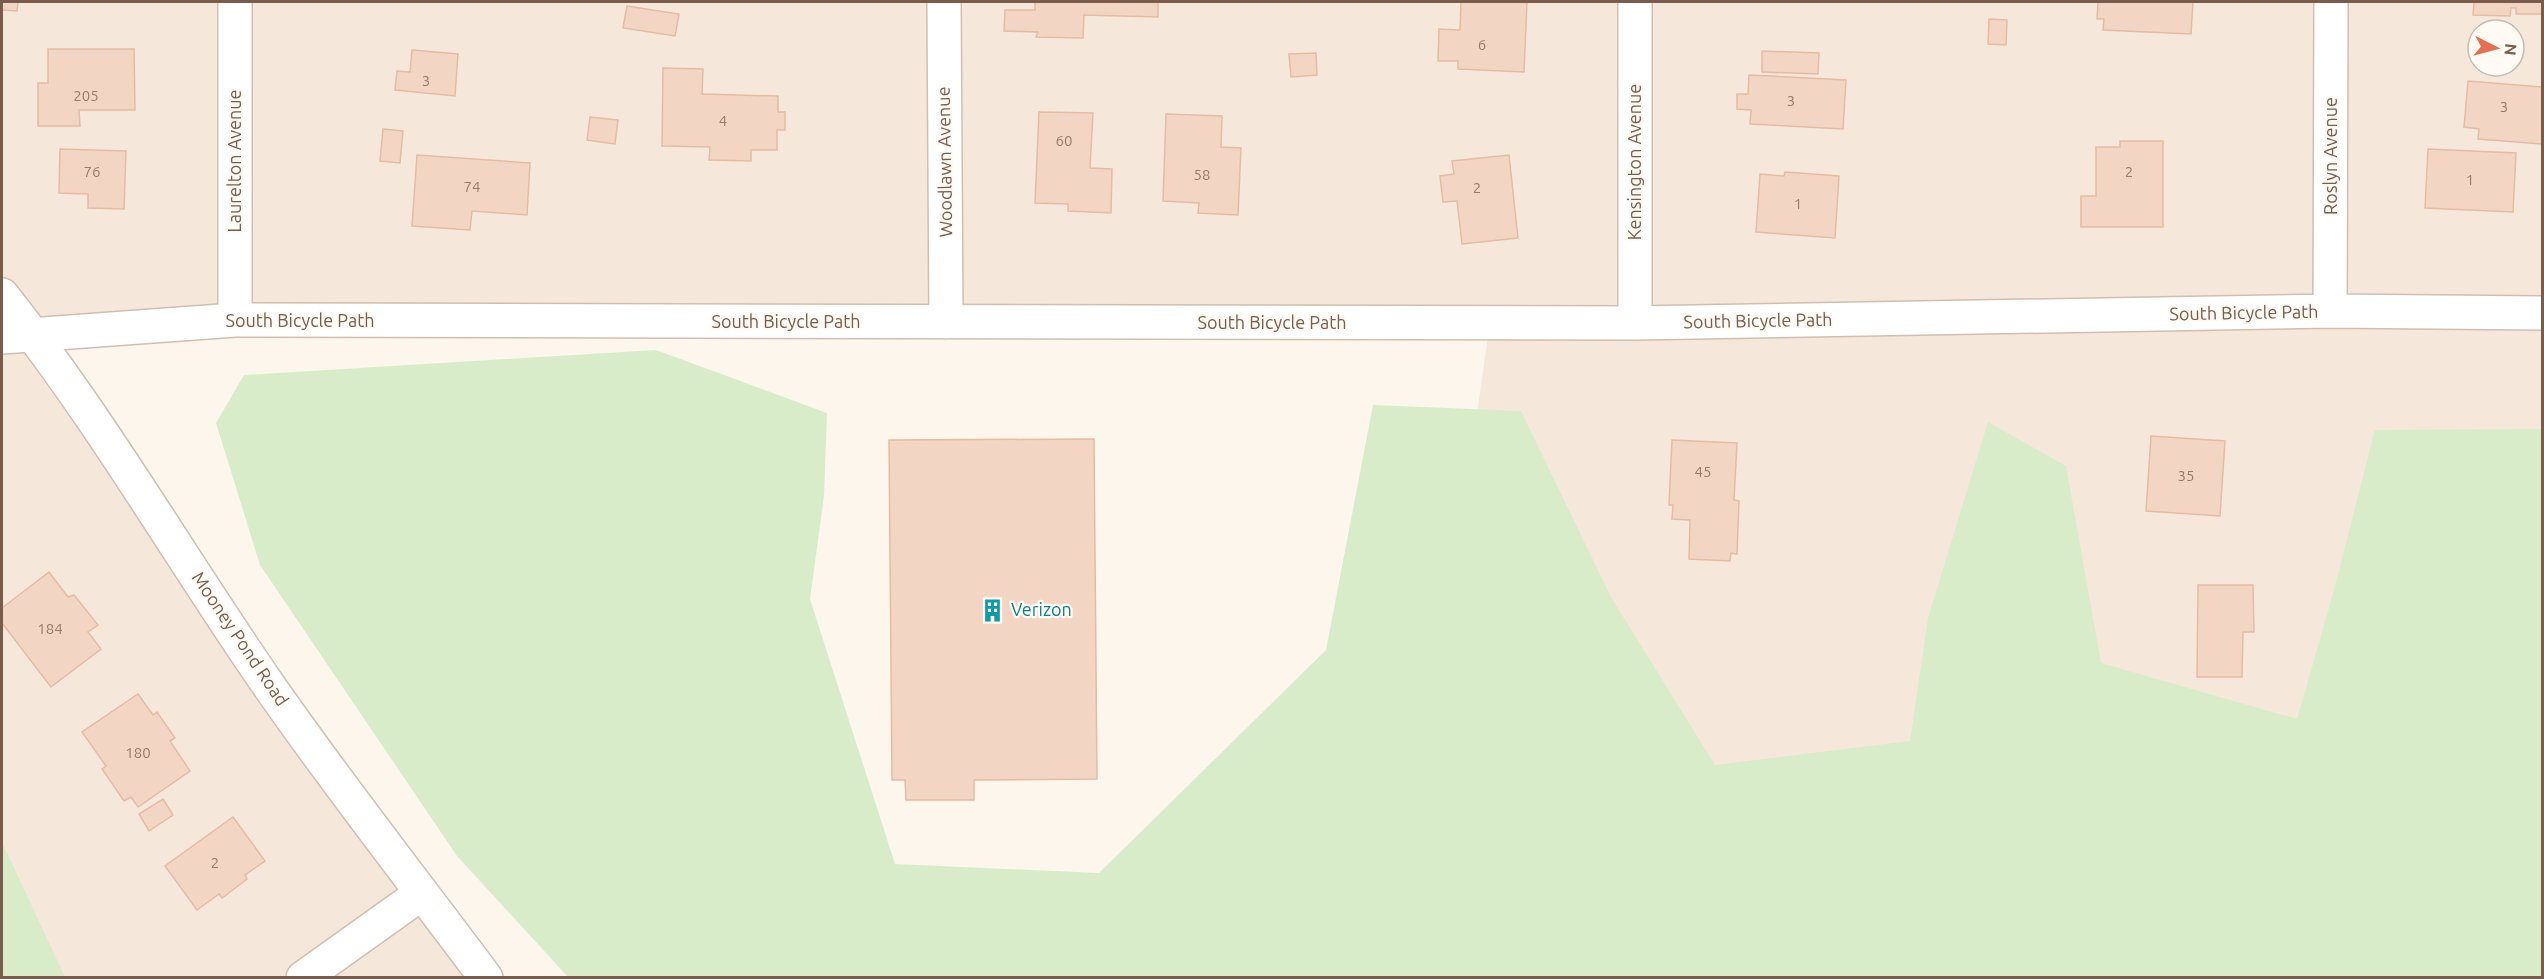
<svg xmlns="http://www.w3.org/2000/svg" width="2544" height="979" viewBox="0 0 2544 979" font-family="Ubuntu,sans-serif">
  <rect width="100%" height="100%" fill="#fdf6ec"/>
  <path fill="#f5e8da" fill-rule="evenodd" d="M2,2H2542V868L1690,848L1469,468L1490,323L34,335L487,977L2,978ZM2478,30H2514V66H2478Z"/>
  <path fill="#d8ecc9" d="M656,350L827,413L824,496L810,599L895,864L1099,873L1326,650L1373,405L1521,411L1611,597L1715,765L1910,741L1928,618L1988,422L2066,466L2101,663L2297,719L2331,601L2375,430L2542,429V977H568L457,856L260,565L216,423L244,375Z
    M2,842L65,977H2Z"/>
  <path fill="#f3d5c3" stroke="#e6bba3" stroke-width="1.5" d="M2,2H18L17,11L2,10Z
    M1035,2H1158V17L1084,15L1083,38L1036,37L1038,32L1004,31L1005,10H1035Z
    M1461,2H1527L1524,72L1458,69V61H1438L1439,29L1460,30Z
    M2098,2H2193L2191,34L2103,30L2104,19H2097Z
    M2474,2H2542V14H2516V8H2511L2510,16L2473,15Z
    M627,6L679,14L675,36L623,28Z
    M1989,19L2007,20L2006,45L1988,44Z
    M48,49H134L135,110H79L80,126H38V83H48Z
    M412,50L458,54L455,96L395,90L397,71L410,72Z
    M1762,51L1819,53L1818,74L1762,72Z
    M1316,53L1317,75L1291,77L1289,54Z
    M663,68L703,69L702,94L778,96V112H785V130H777V150H751V161L709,160L710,147L662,146Z
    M1749,75L1846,80L1843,129L1750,124L1751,110L1737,109V94H1748Z
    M2468,81L2542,87V144L2478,139L2479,129L2464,127Z
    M1039,112L1093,113L1090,168L1112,169L1111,213L1068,211V204L1035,203Z
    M1166,114L1222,116L1221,147L1241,148L1238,215L1198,213L1199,203L1163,201Z
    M590,117L618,120L615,144L587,140Z
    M383,129L403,131L400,163L380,161Z
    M2120,141H2163V227H2081V196H2096V147H2120Z
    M60,149L126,151L124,209L88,208V194L59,193Z
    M2428,149L2516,153L2513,212L2425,208Z
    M417,155L530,163L527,215L472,211L470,230L412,226Z
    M1509,155L1518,238L1462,244L1457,201L1443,202L1440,176L1454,174L1452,161Z
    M1785,172L1839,176L1835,238L1756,232L1760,174L1784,176Z
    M2151,436L2225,441L2220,516L2146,511Z
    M1094,439L1097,779L974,780V800H906L905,780H892L889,440Z
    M1672,440L1737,443L1734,500L1739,501L1737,554L1731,553L1730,561L1689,559L1690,520L1672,519L1673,505H1669Z
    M49,572L68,597L74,595L98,625L88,632L101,649L51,687L2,623V608Z
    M2198,585H2253L2254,632H2243L2242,677H2197Z
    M138,694L153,715L157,712L175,738L170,741L190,771L138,807L131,797L124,801L102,769L106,766L82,732Z
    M163,799L173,815L149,831L139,814Z
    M233,817L265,861L245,875L247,879L222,898L219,894L197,910L165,866Z"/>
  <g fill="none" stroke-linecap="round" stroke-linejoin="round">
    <defs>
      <path id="minor" d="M235,2V320
        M944,2L946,322
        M1635,2V323
        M2,295C100,418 178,554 267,683C337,784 413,880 486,978
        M2330,311L2331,2
        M2,337L235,320L1635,323L2330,311L2542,313
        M303,978L422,893"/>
    </defs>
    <use href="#minor" stroke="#d1beb0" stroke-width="36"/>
    <use href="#minor" stroke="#fff" stroke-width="33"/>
  </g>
  <defs>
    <symbol id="building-bare" viewBox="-9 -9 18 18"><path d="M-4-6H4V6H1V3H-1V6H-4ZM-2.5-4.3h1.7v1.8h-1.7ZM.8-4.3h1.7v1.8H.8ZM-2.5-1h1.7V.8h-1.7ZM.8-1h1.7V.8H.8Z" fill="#0f9aa8" stroke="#fffaf3" stroke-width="2.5" paint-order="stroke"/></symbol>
  </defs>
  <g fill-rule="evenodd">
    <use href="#building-bare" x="976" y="594" width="33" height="33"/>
  </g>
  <g text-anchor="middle" stroke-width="4.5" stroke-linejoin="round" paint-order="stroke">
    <g font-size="15" fill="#987a6a">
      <text x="1482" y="50">6</text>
      <text x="426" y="86">3</text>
      <text x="86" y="101">205</text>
      <text x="1791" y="106">3</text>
      <text x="2504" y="112">3</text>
      <text x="723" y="126">4</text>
      <text x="1064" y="146">60</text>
      <text x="92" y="177">76</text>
      <text x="2129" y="177">2</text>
      <text x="1202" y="180">58</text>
      <text x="2470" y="185">1</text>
      <text x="472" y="192">74</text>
      <text x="1477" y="193">2</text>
      <text x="1798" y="209">1</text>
      <text x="1703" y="477">45</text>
      <text x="2186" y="481">35</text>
      <text x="50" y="634">184</text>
      <text x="138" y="758">180</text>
      <text x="215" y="868">2</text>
    </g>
    <g font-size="18" fill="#7a5c4d" stroke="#fffaf3">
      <text transform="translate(2331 156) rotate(-90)" y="6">Roslyn Avenue</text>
      <text transform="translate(235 161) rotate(-90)" y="6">Laurelton Avenue</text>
      <text transform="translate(945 162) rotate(-91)" y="6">Woodlawn Avenue</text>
      <text transform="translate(1635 162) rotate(-90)" y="6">Kensington Avenue</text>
      <text transform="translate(2244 313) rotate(-1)" y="6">South Bicycle Path</text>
      <text x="300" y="327">South Bicycle Path</text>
      <text transform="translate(1758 321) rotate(-1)" y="6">South Bicycle Path</text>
      <text x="786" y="328">South Bicycle Path</text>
      <text x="1272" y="329">South Bicycle Path</text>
      <text transform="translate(240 639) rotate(56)" y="6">Mooney Pond Road</text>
    </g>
    <g font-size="18" fill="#0d838f" stroke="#fffaf3" text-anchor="start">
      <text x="1011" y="616">Verizon</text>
    </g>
  </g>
  <rect width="2544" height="979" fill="none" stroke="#7a5c4d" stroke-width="6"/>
  <g transform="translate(2496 48) rotate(96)"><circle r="28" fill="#fffaf3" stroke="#cabbb1" stroke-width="1.5"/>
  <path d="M0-4.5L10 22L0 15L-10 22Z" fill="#e76f51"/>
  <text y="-9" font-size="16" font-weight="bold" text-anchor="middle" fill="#7a5c4d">N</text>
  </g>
</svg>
